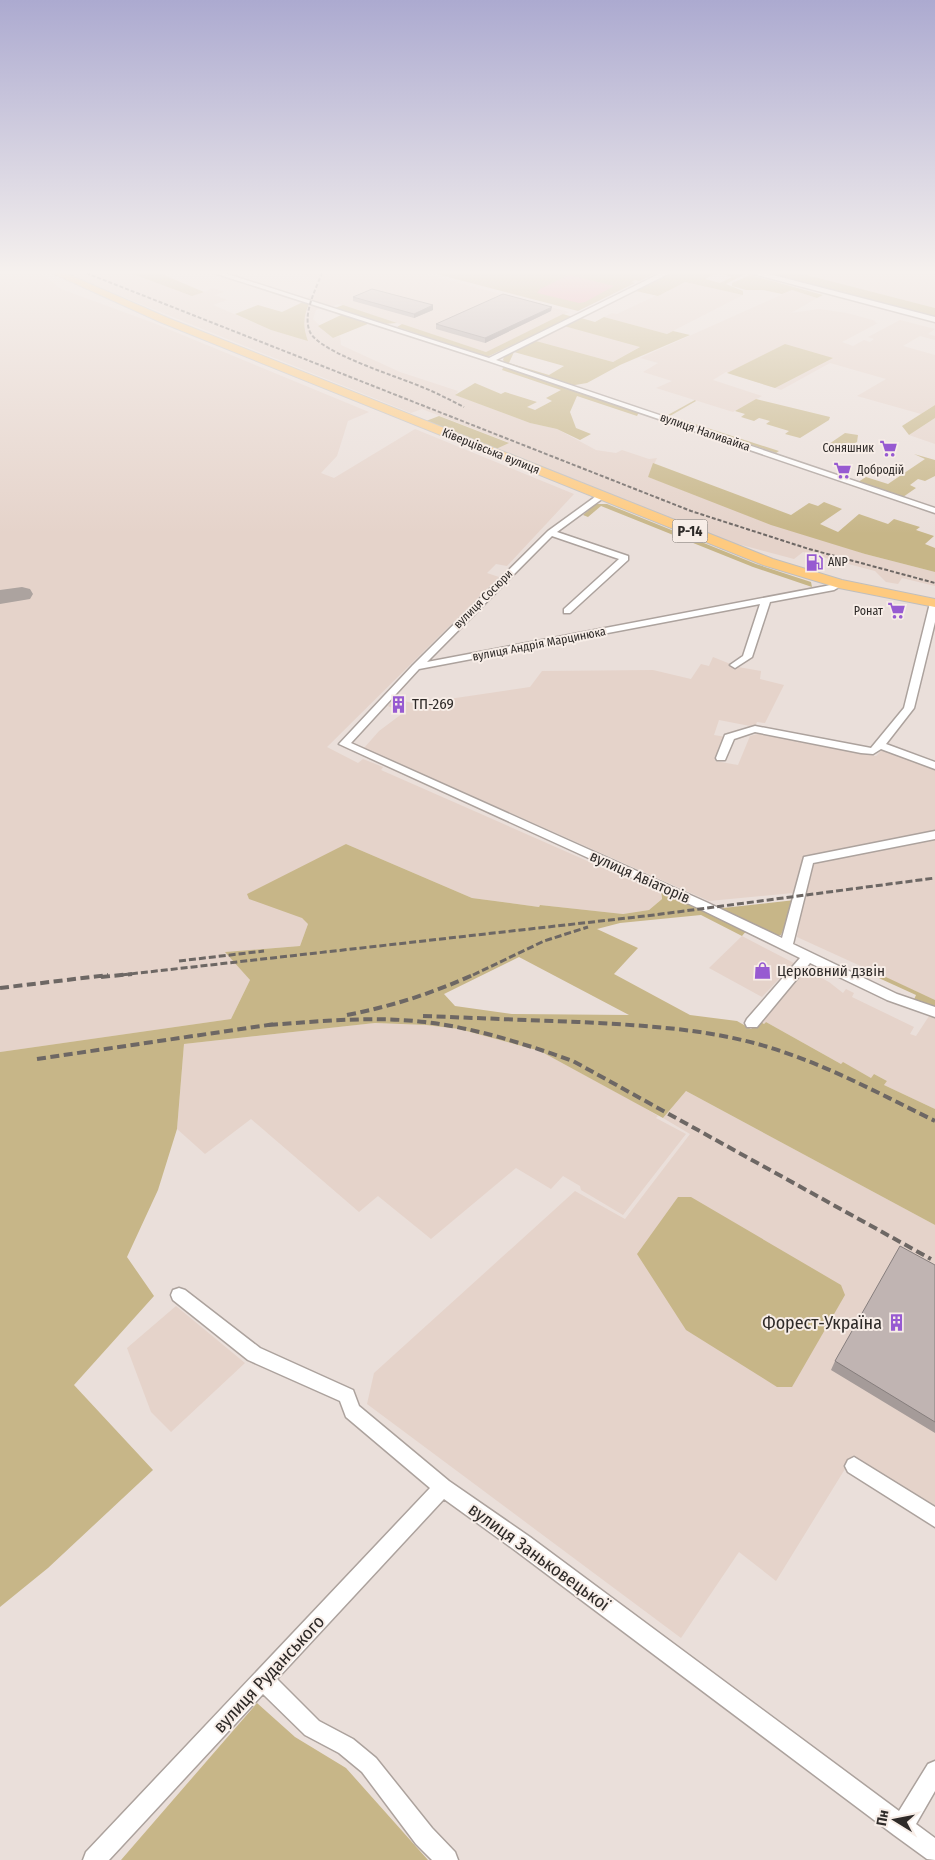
<svg xmlns="http://www.w3.org/2000/svg" width="935" height="1860" viewBox="0 0 935 1860" font-family="'Fira Sans Condensed',sans-serif">
  <rect width="100%" height="100%" fill="#eadfda"/>
  <path fill="#e5d3ca" d="M0,273H40L61,289L151,322L369,412L348,421L337,456L321,473L334,478L415,429L574,494L507,566L496,564L487,573L499,577L327,747L358,763L363,759L383,767L381,770L660,893L662,899L649,910L623,914L540,905L539,907L472,898L346,844L302,918L308,924L300,946L226,952L250,980L231,1019L0,1052Z
    M64,273H130L204,292L213,288L224,292L215,295L227,300L213,305L271,330L308,340L305,333L304,315L309,304L322,307L316,310L313,319L333,338L340,336L341,345L400,372L458,391L456,395L530,423L557,429L596,450L616,453L622,450L649,459L657,458L648,477L865,554L935,572V586L902,578L898,584L886,582L875,571L803,552L794,559L734,543L496,449L508,442L422,409L411,413Z
    M298,273H421L569,312L486,352L338,304L330,307L306,298L314,294L320,280Z
    M799,273H935V308Z
    M685,282L743,295L667,334L604,317L612,313L617,314Z
    M792,290L817,298L791,313L819,309L847,313L876,321L874,322L878,323L842,342L853,346L864,340L870,342L874,339L868,337L900,320L935,329L928,334L935,336V340L920,336L903,346L935,355V405L921,414L857,396L886,379L830,363L781,390L726,372L713,380L762,396L733,412L656,388L672,381L643,372L658,363L640,358Z
    M564,326L641,346L613,362L536,341Z
    M935,418V444L909,435Z
    M713,657L738,667L761,671L760,679L784,685L765,723L757,722L755,727L719,720L714,735L726,737L715,761L738,765L750,736L761,733L876,756L883,749L935,769V832L805,857L800,886L793,893L709,901L364,748L379,731L403,713L388,706L395,698L415,704L530,687L542,671L653,670L691,679L701,664L709,666Z
    M935,838V1000L797,937L809,871L814,861Z
    M742,936L794,963L762,997L709,968Z
    M804,969L829,982L843,993L846,989L854,993L852,997L914,1027L910,1034L916,1036L931,1013L935,1014V1109L884,1085L887,1081L874,1074L871,1078L843,1063L841,1064L766,1022L764,1024L759,1021Z
    M375,1023L426,1025L459,1029L540,1051L638,1104L658,1116L656,1118L686,1134L623,1215L581,1190L580,1186L563,1176L551,1189L516,1168L431,1239L378,1196L359,1212L251,1119L205,1154L177,1129L184,1044Z
    M686,1091L935,1225V1508L853,1456L776,1581L739,1552L681,1638L367,1404L374,1373L575,1191L625,1219L690,1134L663,1118Z
    M176,1306L245,1363L171,1432L151,1412L127,1348Z"/>
  <path fill="#c7b688" fill-rule="evenodd" d="M130,273H159L204,292L192,296Z
    M433,273H656L640,281L635,280L632,282L635,283L578,311Z
    M672,273H717L705,279L720,283L732,277L719,273L745,274L726,284L743,291V295L685,282L658,296L636,291Z
    M767,273H799L935,308V317Z
    M750,275L823,295L817,298L792,290L782,294L763,290H746L732,286V283Z
    M303,302L309,304C303,317 303,328 308,341L271,330L235,314L258,305L282,312Z
    M343,305L397,323L384,324L335,308Z
    M338,312L370,323L333,338L318,326L341,315L336,313Z
    M563,314L573,317L487,357L397,327L402,324L486,352Z
    M604,317L667,334L673,331L690,335L620,365L587,383L569,386L506,364L503,360L504,356L536,341L613,362L640,347L564,326L581,318L595,322ZM514,352L564,366L549,375L509,363Z
    M785,344L833,358L775,388L727,373Z
    M504,366L639,412L637,416L577,396L570,412L576,428L591,434L580,440L557,429L530,423L455,395L475,383L501,394L505,392L537,402L527,407L535,410L552,401L546,398L561,390L502,370Z
    M756,399L830,417L829,420L800,438L785,434L789,431L766,424L770,421L759,418L754,421L741,417L745,414L735,411Z
    M695,400L696,401L670,416L779,451L776,453L666,416Z
    M935,405V418L909,435L902,426Z
    M439,416L509,443L496,449L426,421Z
    M845,433L858,435L857,442L853,444L840,440L852,444L834,451L829,444Z
    M914,454L935,460V476L925,481L918,479L910,485L916,488L903,497L858,482L866,477L888,484L925,459Z
    M653,463L791,515L809,503L818,506L824,502L842,509L820,524L838,532L859,514L888,524L894,519L920,527L916,530L934,536L925,544L935,548V572L865,554L771,525L648,477Z
    M596,504H607L756,564L811,582L812,587L753,567L601,506L588,517L583,515Z
    M346,844L472,898L539,907L540,905L623,914L649,910L662,899L661,891L747,930L742,936L701,915L620,923L597,929L638,948L614,974L690,1015L737,1021L751,1029L759,1021L764,1024L766,1022L841,1064L843,1062L871,1078L874,1074L887,1081L884,1085L935,1109V1225L686,1091L663,1118L540,1051L459,1029L426,1025L375,1023L184,1044L177,1129L158,1190L127,1257L154,1296L74,1385L153,1470L48,1568L0,1607V1052L231,1019L250,980L225,952L300,946L308,924L302,918L249,899L247,894ZM519,957L629,1015L512,1014L455,1006L444,994Z
    M795,900L781,935H772L714,909Z
    M873,971L935,1000V1009L913,1002L916,995L870,974Z
    M678,1197H691L841,1285L845,1295L792,1387H777L686,1330L637,1254Z
    M257,1703L295,1737L346,1768L428,1860H121Z"/>
  <path fill="#f29aab" d="M569,275L614,286L585,302L579,303L537,293L540,289Z"/>
  <g fill="none" stroke-linecap="round" stroke-linejoin="round">
    <path fill="#aca39f" fill-rule="evenodd" d="M22,587L30,589L33,594L30,599L0,604V590Z"/>
    <defs>
      <path id="minor" d="M214,273H224L489,358L661,273H670L496,360L935,508V513L488,361Z
        M599,494L606,496L557,532L628,556V560L570,613H564V609L619,559L552,536L427,662L831,585L839,581L844,584L834,590L770,602L752,657L735,668L730,665L743,656L760,604L419,669L351,743L706,902L782,938L804,857L935,831V839L813,863L793,944L897,994L935,1007V1017L887,1000L810,963L757,1027H747L745,1023L747,1019L800,958L698,908L339,744L413,665L548,531Z
        M935,600V622L914,708L886,744L935,762V769L881,749L873,754L861,753L755,732L734,739L725,760H717L716,758L725,735L755,726L871,748L904,708L930,603Z
        M179,1288L185,1290L260,1348L353,1390L359,1406L449,1481L530,1537L899,1811L928,1764L935,1761V1791L916,1824L935,1838V1860L927,1859L894,1835L516,1551L444,1499L277,1679L319,1721L353,1739L376,1758L432,1828L455,1852L458,1860H432L416,1844L362,1772L339,1753L305,1735L263,1694L109,1860H83L86,1852L430,1488L346,1417L340,1401L248,1360L173,1300L171,1295L173,1290Z
        M854,1457L935,1507V1527L848,1472L845,1466L848,1460Z"/>
      <path id="tertiary" d="M750,273H765L935,317V322Z"/>
      <path id="primary" d="M52,273H65L168,318L773,559L842,580L935,599V607L839,588L763,565L160,322Z"/>
    </defs>
    <use href="#minor" stroke="#aca29d" stroke-width="3"/>
    <use href="#tertiary" stroke="#aca29d" stroke-width="3"/>
    <use href="#primary" stroke="#c0bfbe" stroke-width="2"/>
    <use href="#minor" fill="#fff" fill-rule="evenodd"/>
    <use href="#tertiary" fill="#fff" fill-rule="evenodd"/>
    <use href="#primary" fill="#feca7f" fill-rule="evenodd"/>
    <path stroke="#6d6764" stroke-width="2" stroke-dasharray="4 2" stroke-linecap="butt" d="M86,273L691,511L809,549L935,583
      M322,273C316,289 302,314 310,332C320,353 399,377 422,387C437,393 450,400 464,407"/>
    <path stroke="#6d6764" stroke-width="3" stroke-dasharray="7 3" stroke-linecap="butt" d="M179,961L264,951
      M121,975L654,915L935,878
      M473,975L544,941L588,927"/>
    <path stroke="#6d6764" stroke-width="4" stroke-dasharray="9 4.5" stroke-linecap="butt" d="M101,977L132,974
      M0,988L108,975
      M347,1015C393,1006 433,993 475,974
      M423,1016C475,1018 526,1020 578,1022C637,1025 697,1028 754,1043C818,1060 876,1092 935,1121
      M269,1025C321,1021 373,1016 425,1022C476,1028 525,1044 573,1061L931,1259
      M37,1059L275,1024"/>
  </g>
  <path fill="#a59b99" d="M353,297L433,310L414,318L353,301Z
    M551,311L485,343L436,329V324Z
    M935,1265V1433L831,1370L835,1361Z"/>
  <path fill="#867e7d" d="M433,305V310L414,318V314Z
    M552,307L551,311L485,343V338Z"/>
  <path fill="#c0b4b2" stroke="#867e7d" d="M372,289L433,305L414,314L353,297Z
    M503,294L552,307L485,338L436,324Z
    M900,1246L935,1265V1422L835,1361Z"/>
  <linearGradient id="sky" x2="0" y2="1"><stop stop-color="#acaad0"/><stop offset="0.51" stop-color="#f6f1ee"/><stop offset="1" stop-color="#f6f1ee" stop-opacity="0"/></linearGradient>
  <rect width="935" height="534" fill="url(#sky)"/>
  <defs>
    <symbol id="supermarket-bare" viewBox="-9 -9 18 18"><path d="M-6-5.5h2.5l.6 2H6L4.5 2H-2.5L-4.4-4H-6ZM-1.5 3.2a1.3 1.3 0 1 0 .1 0ZM3 3.2a1.3 1.3 0 1 0 .1 0Z" fill="#975ad1" stroke="#f7ede7" stroke-width="2.5" paint-order="stroke"/></symbol>
    <symbol id="fuel-bare" viewBox="-9 -9 18 18"><path d="M-5.5-6h7V0h2V4h1.3V-2.5L3-4.5l.8-.8L6-3V5H2.5V1h-1V6h-7ZM-4.2-4.7v3.2H.2V-4.7Z" fill="#975ad1" stroke="#f7ede7" stroke-width="2.5" paint-order="stroke"/></symbol>
    <symbol id="building-bare" viewBox="-9 -9 18 18"><path d="M-4-6H4V6H1V3H-1V6H-4ZM-2.5-4.3h1.7v1.8h-1.7ZM.8-4.3h1.7v1.8H.8ZM-2.5-1h1.7V.8h-1.7ZM.8-1h1.7V.8H.8Z" fill="#975ad1" stroke="#f7ede7" stroke-width="2.5" paint-order="stroke"/></symbol>
    <symbol id="shop-bare" viewBox="-9 -9 18 18"><path d="M-5-2.5h2.3a2.7 3.5 0 0 1 5.4 0H5L5.5 6h-11ZM-1.5-2.5h3a1.5 2.3 0 0 0-3 0Z" fill="#975ad1" stroke="#f7ede7" stroke-width="2.5" paint-order="stroke"/></symbol>
  </defs>
  <g fill-rule="evenodd">
    <use href="#supermarket-bare" x="876" y="436" width="25" height="25"/>
    <use href="#supermarket-bare" x="830" y="458" width="25" height="25"/>
    <use href="#fuel-bare" x="802" y="550" width="25" height="25"/>
    <use href="#supermarket-bare" x="884" y="598" width="25" height="25"/>
    <use href="#building-bare" x="386" y="692" width="25" height="25"/>
    <use href="#shop-bare" x="750" y="958" width="25" height="25"/>
    <use href="#building-bare" x="884" y="1310" width="25" height="25"/>
  </g>
  <g text-anchor="middle" stroke-width="4" stroke-linejoin="round" paint-order="stroke">
    <g font-size="12" fill="#2e2a28" stroke="#f7ede7">
      <text transform="translate(705 432) rotate(19)" y="4">вулиця Наливайка</text>
      <text transform="translate(491 451) rotate(22)" y="4">Ківерцівська вулиця</text>
      <text transform="translate(483 599) rotate(-45)" y="4">вулиця Сосюри</text>
      <text transform="translate(539 644) rotate(-11)" y="4">вулиця Андрія Марцинюка</text>
    </g>
    <g font-size="12" fill="#2e2a28" stroke="#f7ede7" text-anchor="end">
      <text x="874" y="452">Соняшник</text>
      <text x="857" y="474" text-anchor="start">Добродій</text>
      <text x="828" y="566" text-anchor="start">ANP</text>
      <text x="883" y="615">Ронат</text>
    </g>
    <rect fill="#f7ede7" stroke="#6a6461" stroke-width="1" x="672.5" y="519.5" width="35" height="23" rx="4"/>
    <g font-size="14" font-weight="bold" fill="#2e2a28">
      <text x="690" y="536">Р-14</text>
    </g>
    <g font-size="15" fill="#2e2a28" stroke="#f7ede7" text-anchor="start">
      <text x="412" y="709">ТП-269</text>
      <text x="777" y="976">Церковний дзвін</text>
    </g>
    <g font-size="15" fill="#2e2a28" stroke="#f7ede7">
      <text transform="translate(640 877) rotate(24)" y="5">вулиця Авіаторів</text>
    </g>
    <g font-size="18" fill="#2e2a28" stroke="#f7ede7" text-anchor="end">
      <text x="882" y="1329">Форест-Україна</text>
    </g>
    <g font-size="18" fill="#2e2a28" stroke="#f7ede7">
      <text transform="translate(539 1557) rotate(36)" y="6">вулиця Заньковецької</text>
      <text transform="translate(269 1674) rotate(-47)" y="6">вулиця Руданського</text>
    </g>
  </g>
  <g transform="translate(895 1820) rotate(280)" stroke="#f7ede7" stroke-width="4" paint-order="stroke">
  <path d="M0-4L9 19L0 12L-9 19Z" fill="#2e2a28"/>
  <text y="-8" font-size="14" font-weight="bold" text-anchor="middle" fill="#2e2a28">Пн</text>
  </g>
</svg>
